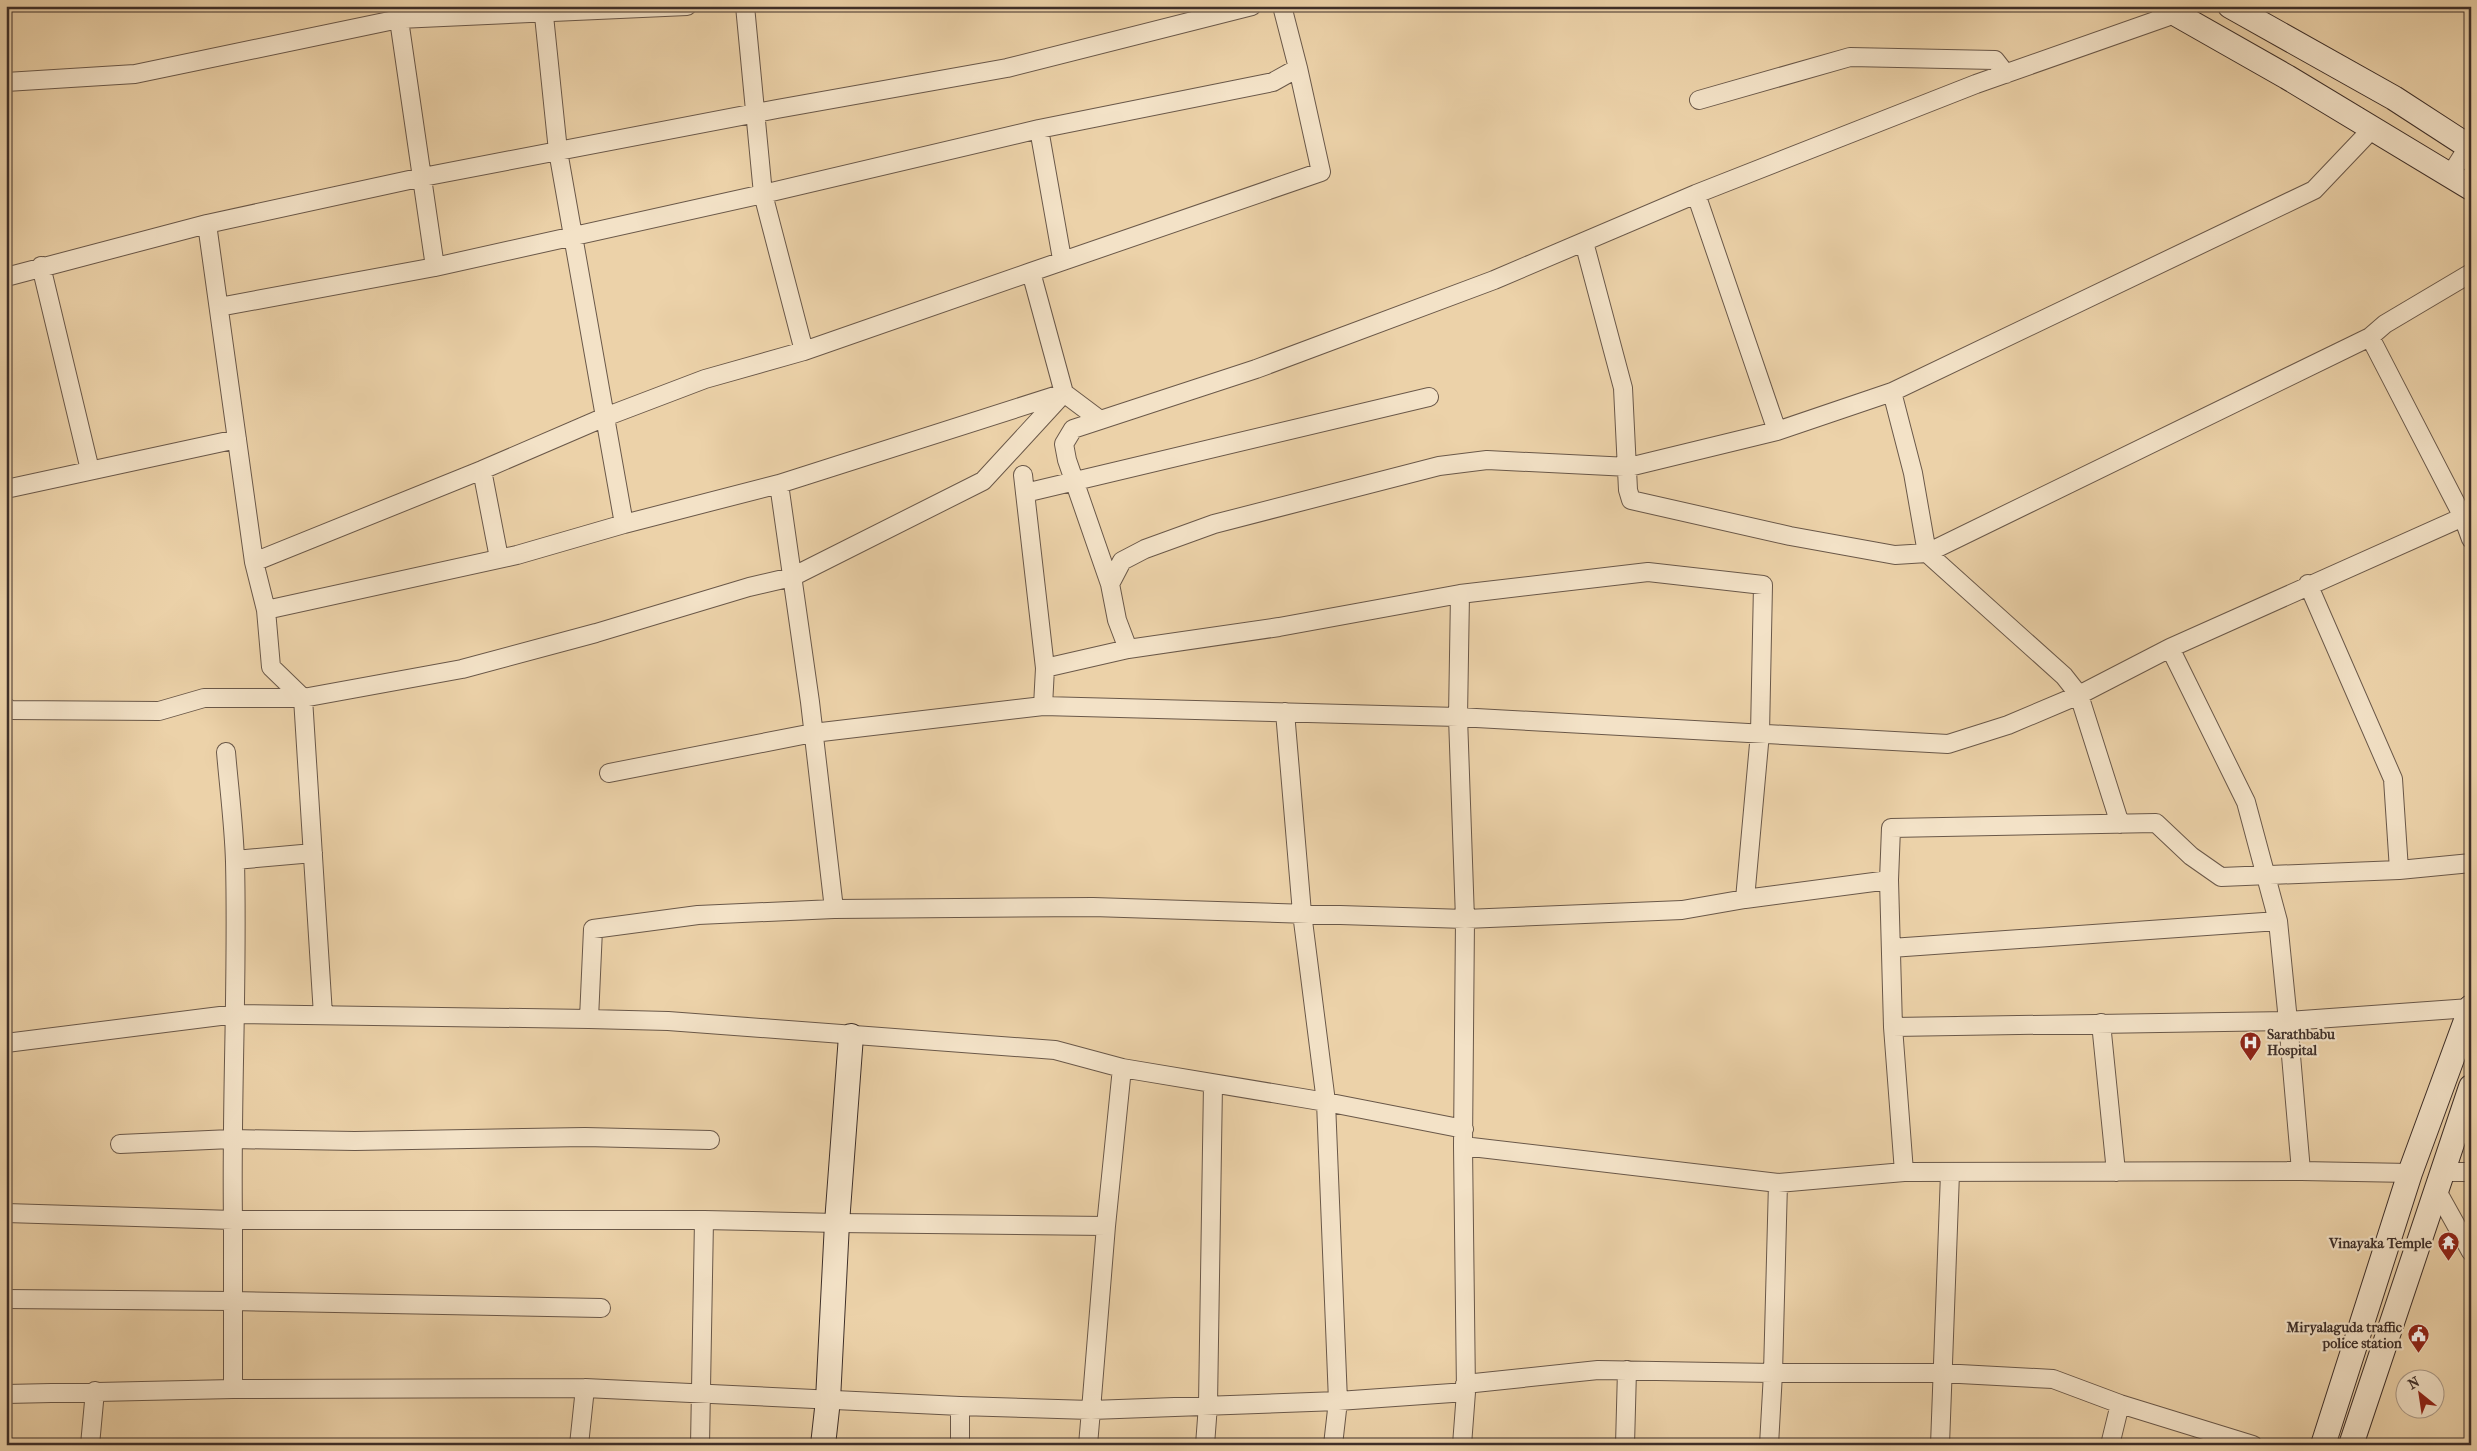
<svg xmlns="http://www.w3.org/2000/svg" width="2477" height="1451" viewBox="0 0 2477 1451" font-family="'IM FELL French Canon',serif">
  <rect width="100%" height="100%" fill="#ecd2a9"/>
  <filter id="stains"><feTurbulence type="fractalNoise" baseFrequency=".004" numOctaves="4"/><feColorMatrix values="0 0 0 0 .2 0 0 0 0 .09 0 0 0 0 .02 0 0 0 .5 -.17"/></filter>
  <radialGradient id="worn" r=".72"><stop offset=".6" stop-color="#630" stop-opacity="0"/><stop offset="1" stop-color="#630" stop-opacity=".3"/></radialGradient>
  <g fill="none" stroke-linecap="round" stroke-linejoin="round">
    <defs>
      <path id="street" d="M397,6L435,267L763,194L804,351L1031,272L1064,393L1100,420
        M745,6L763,194L1039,129
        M6,82L135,74L399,19L687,6
        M1699,100L1850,57L1995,60L2006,74
        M2451,174L2468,147L2471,136
        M1696,194L1777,431
        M207,224L254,562L266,610L517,555L624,524L779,484
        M1584,242L1623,388L1628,490L1631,500L1790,536L1895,555L1927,553L2370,337L2385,324L2471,273
        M1062,259L1039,129L1273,82L1298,68L1282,6
        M41,266L90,470
        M1031,272L1321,172L1298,68
        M6,277L207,224L423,177L777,109L1007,68L1252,6
        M219,307L435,267
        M2370,337L2463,517
        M1892,392L1913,473L1927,553L2064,676L2079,695L2120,824
        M482,470L499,558
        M1023,475L1045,668L1043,706
        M6,489L237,439
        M1025,493L1429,397
        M624,524L605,417L705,379L804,351
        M254,562L482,470L605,417L558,151L543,6
        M1110,584L1067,460L1064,444L1073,429L1256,369L1494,280L1696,194L1976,84L2175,14
        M2308,584L2393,779L2399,870
        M1460,594L1458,717L1465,919L1682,910L1745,899L1889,880L1893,1027
        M266,610L271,667L303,698L323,1015
        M1128,649L1117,620L1110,584L1122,561L1145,549L1214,524L1439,466L1487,460L1629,467L1777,431L1892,392L2314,190L2373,128
        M1045,668L1128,649L1279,627L1460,594L1648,572L1763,585L1760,733L1745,899
        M6,707L10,710L159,711L204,698H303L462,669L596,633L749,587L792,577L983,481L1064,393
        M1285,712L1302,913L1326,1102L1338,1401L1333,1445
        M609,773L813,733L1043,706L1458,717L1948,744L2008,725L2079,695L2170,648
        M235,860L313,853
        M1889,880L1891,828L2156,823L2191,856L2221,877L2399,870L2471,863
        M1891,948L2278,921
        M2470,1008L2288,1021L2278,921L2246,802L2170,648L2463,517L2471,539
        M589,1019L593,929L698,915L834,909
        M2101,1023L2116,1172
        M6,1043L236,1014L589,1019L668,1021L1055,1050L1122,1068
        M120,1144L231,1139L355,1141L585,1137L710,1140
        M1463,1146L1778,1183L1904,1172
        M2301,1171L2288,1021L1893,1027L1904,1172L2301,1171L2410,1173
        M2441,1172H2471
        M2436,1189L2471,1252
        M6,1213L233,1220C231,1101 238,981 235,862C234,825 229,788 226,752
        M1106,1226L1122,1068L1326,1102L1464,1129
        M6,1299L231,1301L601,1308
        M1465,1384L1598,1370L1773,1373L1778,1183
        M585,1388L960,1406L1091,1410L1088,1445
        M233,1389V1220H704L837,1223L1106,1226L1091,1410L1338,1401L1466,1392L1463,1146L1465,919L1093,907L834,909L810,702L779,484L1064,393
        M6,1394L233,1389L585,1388L579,1445
        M90,1445L95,1391
        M700,1445L704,1220
        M960,1445V1406
        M1205,1445L1208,1405L1213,1084
        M1462,1445L1466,1392
        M1625,1445L1627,1370
        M1769,1445L1773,1373H1941L2053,1379L2120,1404L2253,1445
        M1940,1445L1950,1173
        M2110,1445L2120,1404"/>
      <path id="secondary" d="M2162,6L2287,77L2471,188
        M2230,6L2394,98L2471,148
        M823,1445L828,1400L837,1223L851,1036
        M2323,1445L2410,1173L2471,1007
        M2351,1445L2471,1087"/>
    </defs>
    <use href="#street" stroke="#6a5849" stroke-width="20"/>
    <use href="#secondary" stroke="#3e2f29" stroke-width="26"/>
    <use href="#street" stroke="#f3e2c7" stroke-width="18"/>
    <use href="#secondary" stroke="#f3e2c7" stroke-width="24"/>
  </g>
  <defs>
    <symbol id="hospital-pin" viewBox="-11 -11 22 30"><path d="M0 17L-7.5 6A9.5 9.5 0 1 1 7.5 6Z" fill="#8f2418" stroke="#f3e2c7"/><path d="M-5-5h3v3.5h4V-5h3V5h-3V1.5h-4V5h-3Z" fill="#fff"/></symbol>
    <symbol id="temple-pin" viewBox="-11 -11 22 30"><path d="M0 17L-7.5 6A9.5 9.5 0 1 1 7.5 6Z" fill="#8f2418" stroke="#f3e2c7"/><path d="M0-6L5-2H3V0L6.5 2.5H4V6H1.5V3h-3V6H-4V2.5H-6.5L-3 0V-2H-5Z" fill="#fff"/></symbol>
    <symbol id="civic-pin" viewBox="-11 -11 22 30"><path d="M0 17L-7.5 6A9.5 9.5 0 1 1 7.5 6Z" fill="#8f2418" stroke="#f3e2c7"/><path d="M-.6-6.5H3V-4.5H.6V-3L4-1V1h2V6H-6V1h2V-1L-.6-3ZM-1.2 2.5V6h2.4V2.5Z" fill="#fff"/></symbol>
  </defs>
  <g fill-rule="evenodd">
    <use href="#hospital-pin" x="2238" y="1030" width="25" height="34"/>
    <use href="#temple-pin" x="2436" y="1230" width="25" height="34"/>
    <use href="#civic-pin" x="2406" y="1322" width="25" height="34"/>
  </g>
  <g text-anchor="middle" stroke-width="4.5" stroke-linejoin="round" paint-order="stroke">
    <g font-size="14" font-weight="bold" fill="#3e2f29" stroke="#f3e2c7" text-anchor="end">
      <text x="2267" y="1039" text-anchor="start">Sarathbabu<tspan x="2267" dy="16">Hospital</tspan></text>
      <text x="2432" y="1248">Vinayaka Temple</text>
      <text x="2402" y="1332">Miryalaguda traffic<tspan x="2402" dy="16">police station</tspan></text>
    </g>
  </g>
  <rect width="2477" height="1451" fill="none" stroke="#ecd2a9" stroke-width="25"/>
  <rect x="8" y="8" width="2462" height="1436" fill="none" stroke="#3e2f29" stroke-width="2.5"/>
  <rect x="12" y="12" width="2452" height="1426" fill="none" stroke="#3e2f29"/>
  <g transform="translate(2420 1394) rotate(330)"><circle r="24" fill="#f3e2c7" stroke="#ab9a88"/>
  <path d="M0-4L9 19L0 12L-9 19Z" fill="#8f2418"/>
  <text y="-8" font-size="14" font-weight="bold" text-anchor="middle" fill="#3e2f29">N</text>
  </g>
  <rect width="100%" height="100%" filter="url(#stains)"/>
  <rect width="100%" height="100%" fill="url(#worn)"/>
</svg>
